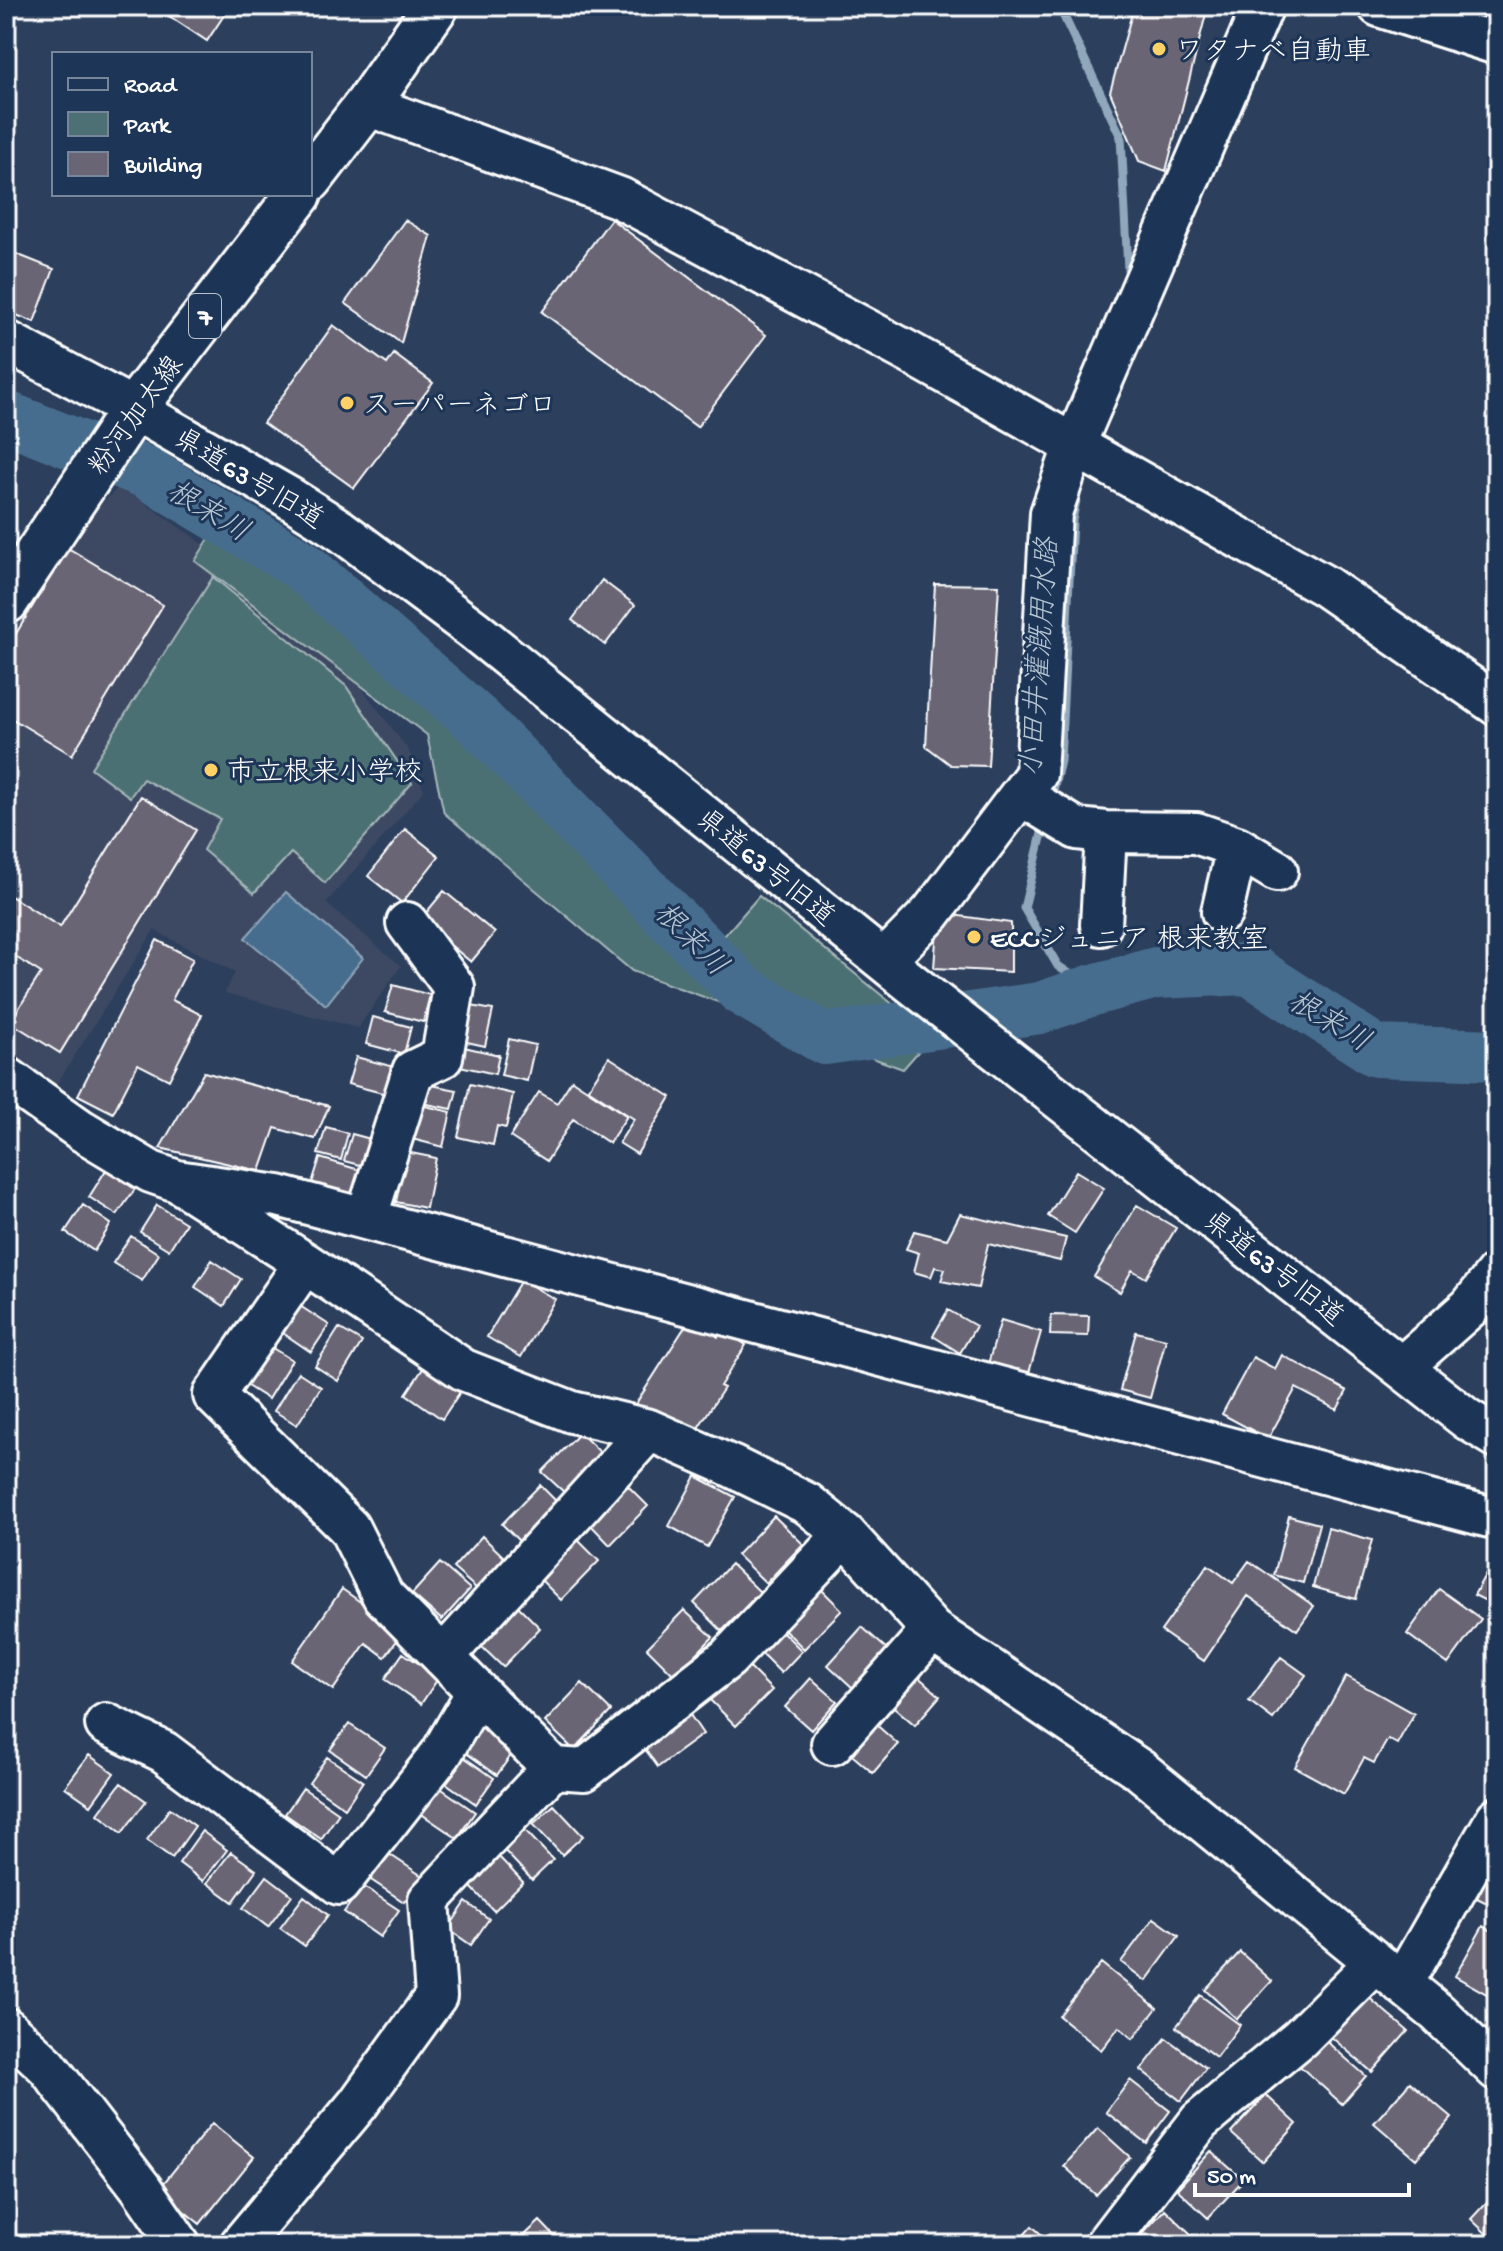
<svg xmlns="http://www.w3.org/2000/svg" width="1503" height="2251" viewBox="0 0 1503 2251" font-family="'Gochi Hand','Klee One',sans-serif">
  <rect width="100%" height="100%" fill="#2c3f5d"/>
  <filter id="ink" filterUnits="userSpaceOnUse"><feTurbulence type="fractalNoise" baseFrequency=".0125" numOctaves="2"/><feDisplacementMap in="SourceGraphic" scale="16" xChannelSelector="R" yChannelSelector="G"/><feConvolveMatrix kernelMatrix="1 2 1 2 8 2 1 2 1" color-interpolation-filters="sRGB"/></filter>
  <g filter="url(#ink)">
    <path fill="#3e4a64" d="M120,486L308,617L409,751L424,790L326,903L401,966L358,1028L225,993L235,972L154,930L53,1090L6,1060V628L72,533Z"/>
    <path fill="#4c7073" stroke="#a6b8b9" stroke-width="2" d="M217,526L313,587L479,743L594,872L667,940L725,935L759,896L932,1036L903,1069L632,971L444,813L427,735L195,561Z
      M213,577L346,686L412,783L325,883L291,853L254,893L203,850L220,819L143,779L130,797L91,768Z"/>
    <path fill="#476d8e" stroke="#91a7bb" stroke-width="2" d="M286,892L363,958L326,1005L245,938Z"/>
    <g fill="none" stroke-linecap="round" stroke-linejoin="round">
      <path stroke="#91a7bb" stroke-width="9" d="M1059,6L1121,137L1128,270
        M1050,803L1060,761L1072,520L1077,495
        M1045,821L1024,908L1058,966L1093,990"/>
      <path stroke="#476d8e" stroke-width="52" d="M6,417L145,472L301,565L479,722L742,990L825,1039L1040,1008L1093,990L1156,973L1249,969L1376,1051L1497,1055"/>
    </g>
    <path fill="#696574" stroke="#fff" stroke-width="2" d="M154,6H230L207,41Z
      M1134,6H1208L1166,171L1139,161L1110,92Z
      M611,219L766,335L697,427L542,312Z
      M405,220L431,236L401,343L345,303Z
      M6,250L54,269L34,322L6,311Z
      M333,325L387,364L394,354L433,383L354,488L263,423Z
      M68,548L163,605L72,755L6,715V650Z
      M602,580L635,605L605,645L572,620Z
      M935,584L999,585L988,766L951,765L926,746Z
      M141,796L196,830L60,1053L10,1022L41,973L6,951V893L60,927Z
      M405,829L439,856L402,903L368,876Z
      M444,891L495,933L471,962L420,920Z
      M938,913L1011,923V972L934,968Z
      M157,940L193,959L172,1000L202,1015L169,1080L138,1064L113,1113L78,1095Z
      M393,985L430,995L423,1022L385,1012Z
      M466,1005L493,1010L485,1046L458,1040Z
      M373,1017L411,1027L404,1054L366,1044Z
      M509,1039L535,1045L527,1081L501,1075Z
      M464,1047L499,1055L495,1074L460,1066Z
      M356,1057L394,1067L386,1094L348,1084Z
      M609,1057L671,1097L637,1154L619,1143L634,1119L588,1089Z
      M204,1072L329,1106L315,1139L275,1128L260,1171L160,1148Z
      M572,1080L627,1116L609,1143L573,1119L547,1161L510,1137L539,1092L557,1103Z
      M421,1083L457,1090L452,1109L417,1102Z
      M470,1084L513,1094L506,1128L497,1126L493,1145L458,1137Z
      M417,1104L451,1112L443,1147L408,1138Z
      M326,1127L348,1133L341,1160L318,1154Z
      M352,1134L378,1141L371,1168L344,1161Z
      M406,1152L436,1158L426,1208L396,1202Z
      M320,1158L366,1172L358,1199L311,1186Z
      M106,1170L135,1189L117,1215L89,1197Z
      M1076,1171L1104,1188L1075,1233L1048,1216Z
      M83,1205L111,1224L94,1251L65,1232Z
      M157,1205L186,1223L169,1250L140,1232Z
      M1137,1205L1176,1228L1146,1278L1132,1270L1120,1292L1094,1277Z
      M960,1214L1066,1238L1060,1261L988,1244L978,1288L941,1281L945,1269L935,1267L931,1277L914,1272L919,1253L906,1249L914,1231L947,1239Z
      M131,1236L159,1254L142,1281L113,1263Z
      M212,1260L241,1279L224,1306L195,1287Z
      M521,1280L555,1299L521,1357L487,1337Z
      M300,1306L329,1325L311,1352L283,1333Z
      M948,1310L976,1326L960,1353L933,1336Z
      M1051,1315L1089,1316L1088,1336L1050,1335Z
      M690,1319L718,1337L723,1330L746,1345L720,1386L724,1388L694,1434L661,1422L635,1405Z
      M1001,1320L1041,1332L1028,1376L988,1364Z
      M339,1328L362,1342L338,1381L315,1366Z
      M1136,1332L1166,1339L1150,1398L1120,1390Z
      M269,1346L292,1360L268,1399L244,1384Z
      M1282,1355L1347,1391L1337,1410L1296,1388L1268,1439L1222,1414L1253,1357L1275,1369Z
      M424,1367L460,1392L442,1419L406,1394Z
      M298,1372L321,1387L297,1425L274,1411Z
      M580,1433L602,1454L565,1493L542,1472Z
      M696,1476L735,1497L707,1547L669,1526Z
      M626,1484L648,1506L610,1545L589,1523Z
      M540,1485L562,1507L524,1546L502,1524Z
      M774,1516L803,1544L766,1583L737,1555Z
      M1289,1516L1319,1524L1303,1583L1274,1575Z
      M1328,1528L1372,1540L1356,1599L1313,1587Z
      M482,1536L505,1558L477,1589L453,1568Z
      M577,1539L599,1561L561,1600L539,1578Z
      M1497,1553V1590L1490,1603L1474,1595Z
      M1249,1561L1314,1606L1297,1630L1248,1596L1204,1661L1161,1631L1208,1565L1233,1583Z
      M440,1563L470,1589L442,1620L412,1594Z
      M731,1564L760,1592L722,1631L694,1603Z
      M814,1582L842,1610L804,1649L776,1621Z
      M342,1589L403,1632L385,1657L366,1643L333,1690L292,1661Z
      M1439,1589L1481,1619L1448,1664L1407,1634Z
      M518,1606L540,1628L503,1667L480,1645Z
      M684,1610L713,1637L675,1676L647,1648Z
      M774,1623L802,1651L781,1673L753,1645Z
      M862,1627L888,1650L854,1689L828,1665Z
      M403,1653L439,1677L421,1704L385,1679Z
      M1281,1657L1306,1675L1273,1719L1249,1701Z
      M744,1662L772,1690L736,1726L708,1698Z
      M914,1673L940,1696L915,1725L888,1702Z
      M1346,1676L1414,1714L1397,1744L1388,1739L1374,1763L1364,1758L1344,1794L1295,1767Z
      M811,1678L837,1701L811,1730L785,1707Z
      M582,1683L611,1711L574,1750L545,1722Z
      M686,1709L703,1734L658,1767L640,1742Z
      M871,1720L898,1744L873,1773L846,1750Z
      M349,1724L385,1748L366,1775L330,1750Z
      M480,1724L516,1748L497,1775L462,1750Z
      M458,1753L494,1778L476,1804L440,1779Z
      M89,1755L114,1773L91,1805L65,1787Z
      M327,1757L363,1781L345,1808L309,1783Z
      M121,1783L146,1801L122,1833L98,1814Z
      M439,1787L475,1812L457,1838L420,1813Z
      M303,1788L339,1813L321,1839L285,1814Z
      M554,1805L583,1836L562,1855L533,1824Z
      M170,1808L195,1826L172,1858L147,1840Z
      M524,1829L553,1860L532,1880L503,1849Z
      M202,1831L227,1850L203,1881L179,1863Z
      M231,1852L256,1870L233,1902L207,1883Z
      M386,1852L422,1876L404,1902L368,1878Z
      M499,1857L523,1882L494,1911L470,1886Z
      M1491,1870L1497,1873V1908L1477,1898Z
      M267,1876L292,1895L268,1927L243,1908Z
      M363,1886L399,1910L380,1937L344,1912Z
      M304,1896L328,1915L305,1946L280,1928Z
      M466,1902L489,1919L471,1945L448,1929Z
      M1154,1918L1179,1936L1146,1981L1121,1962Z
      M1483,1926L1497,1934V1992L1494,1998L1455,1976Z
      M1240,1952L1272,1981L1237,2019L1205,1990Z
      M1101,1963L1157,2008L1133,2039L1119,2027L1101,2050L1059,2016Z
      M1200,1995L1240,2025L1216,2057L1176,2027Z
      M1366,1995L1408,2031L1372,2072L1330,2036Z
      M1318,2034L1366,2076L1342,2104L1294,2061Z
      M1166,2038L1206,2068L1181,2101L1141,2070Z
      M1130,2080L1170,2111L1146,2143L1106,2112Z
      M1410,2082L1452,2118L1416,2159L1374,2123Z
      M1266,2095L1297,2124L1263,2162L1231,2133Z
      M212,2123L254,2157L200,2224L158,2190Z
      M1098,2128L1130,2157L1096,2195L1064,2166Z
      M1211,2151L1243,2180L1208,2218L1177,2189Z
      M1497,2191V2244L1471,2219Z
      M1165,2209L1196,2239L1190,2245H1132Z
      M540,2221L563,2245H514Z
      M1032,2226L1053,2245H1015Z"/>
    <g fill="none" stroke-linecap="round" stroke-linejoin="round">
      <defs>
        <path id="minor" d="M1379,6L1497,44
          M367,105L620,198L910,353L1325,586L1497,705
          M6,341L134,409L288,497L340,530L474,630L911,983L1467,1419L1497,1437
          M1021,795L1077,829L1106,832L1196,833L1237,847L1277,871
          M1222,912L1237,847
          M1101,925L1106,832
          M884,961L931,913L1036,774L1051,513L1075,444L1263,6
          M6,1077L81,1130L151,1172L177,1181L278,1196L1497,1519
          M177,1181L305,1263L464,1370L572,1412L649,1430L731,1466L808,1504L845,1534L932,1630L1140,1770L1438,2013L1497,2070
          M366,1219L413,1071L442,1057L454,987L407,923
          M1402,1367L1470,1307L1497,1273
          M443,1657L649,1430
          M106,1724L164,1752L339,1884L441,1754L477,1692
          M832,1744L932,1630
          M553,1768L584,1770L728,1658L845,1534
          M1402,1984L1497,1818
          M6,2028L47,2066L141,2188L180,2245
          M240,2245L358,2104L436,1996L429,1900L553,1768L383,1596L349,1528L214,1395L305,1263
          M1105,2245L1200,2121L1300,2038L1375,1963"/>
        <path id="major" d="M310,179L367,105L436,6
          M6,601L134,409L299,194"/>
      </defs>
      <use href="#minor" stroke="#fff" stroke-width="46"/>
      <use href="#major" stroke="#fff" stroke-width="50"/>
      <use href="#minor" stroke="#1d3557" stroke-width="40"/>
      <use href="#major" stroke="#1d3557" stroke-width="44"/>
    </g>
  </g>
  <g fill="#ffd166" stroke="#1d3557" stroke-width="3">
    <circle cx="1159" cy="49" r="8"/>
    <circle cx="347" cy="403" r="8"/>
    <circle cx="211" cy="770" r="8"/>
    <circle cx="974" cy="937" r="8"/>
  </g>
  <g text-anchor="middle" stroke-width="6" stroke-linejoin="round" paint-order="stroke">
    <rect fill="#1d3557" stroke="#bbc2cd" stroke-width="2" x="189" y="294" width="32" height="44" rx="6"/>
    <g font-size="26" font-weight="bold" fill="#fff">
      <text x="205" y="325">7</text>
    </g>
    <g font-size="28" fill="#fff" stroke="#1d3557" text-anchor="start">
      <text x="1175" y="59">ワタナベ自動車</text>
      <text x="363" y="413">スーパーネゴロ</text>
      <text x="227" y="780">市立根来小学校</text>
      <text x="990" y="947">ECCジュニア 根来教室</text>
    </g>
    <g font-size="28" fill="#fff" stroke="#1d3557">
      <text transform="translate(134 414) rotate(-54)" y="10">粉河加太線</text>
      <text transform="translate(250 477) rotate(31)" y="10">県道63号旧道</text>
      <text transform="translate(767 866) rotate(39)" y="10">県道63号旧道</text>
      <text transform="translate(1275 1267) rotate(38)" y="10">県道63号旧道</text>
    </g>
    <g font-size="30" font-style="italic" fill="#b5c5d2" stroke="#1d3557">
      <text transform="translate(209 510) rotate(31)" y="10">根来川</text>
      <text transform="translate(1038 657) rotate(-86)" y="10">小田井灌漑用水路</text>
      <text transform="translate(692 938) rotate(45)" y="10">根来川</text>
      <text transform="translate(1330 1020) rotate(31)" y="10">根来川</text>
    </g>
  </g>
  <rect width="1503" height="2251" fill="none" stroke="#1d3557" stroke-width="32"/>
  <rect x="16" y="16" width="1471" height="2219" fill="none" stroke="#fff" stroke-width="3" filter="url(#ink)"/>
  <rect x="52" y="52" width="260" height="144" fill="#1d3557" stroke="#77869a" stroke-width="2"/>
  <rect x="68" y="78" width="40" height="12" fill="#1d3557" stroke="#77869a" stroke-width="2"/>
  <text x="124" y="92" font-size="24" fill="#ffffff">Road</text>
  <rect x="68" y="112" width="40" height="24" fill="#4c7073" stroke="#77869a" stroke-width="2"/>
  <text x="124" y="132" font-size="24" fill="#ffffff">Park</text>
  <rect x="68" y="152" width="40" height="24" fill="#696574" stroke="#77869a" stroke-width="2"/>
  <text x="124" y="172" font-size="24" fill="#ffffff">Building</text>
  <path d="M1195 2183v12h214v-12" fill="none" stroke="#ffffff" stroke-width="4"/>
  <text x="1207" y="2183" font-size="24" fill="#ffffff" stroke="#1d3557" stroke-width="6" paint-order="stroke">50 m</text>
</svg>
